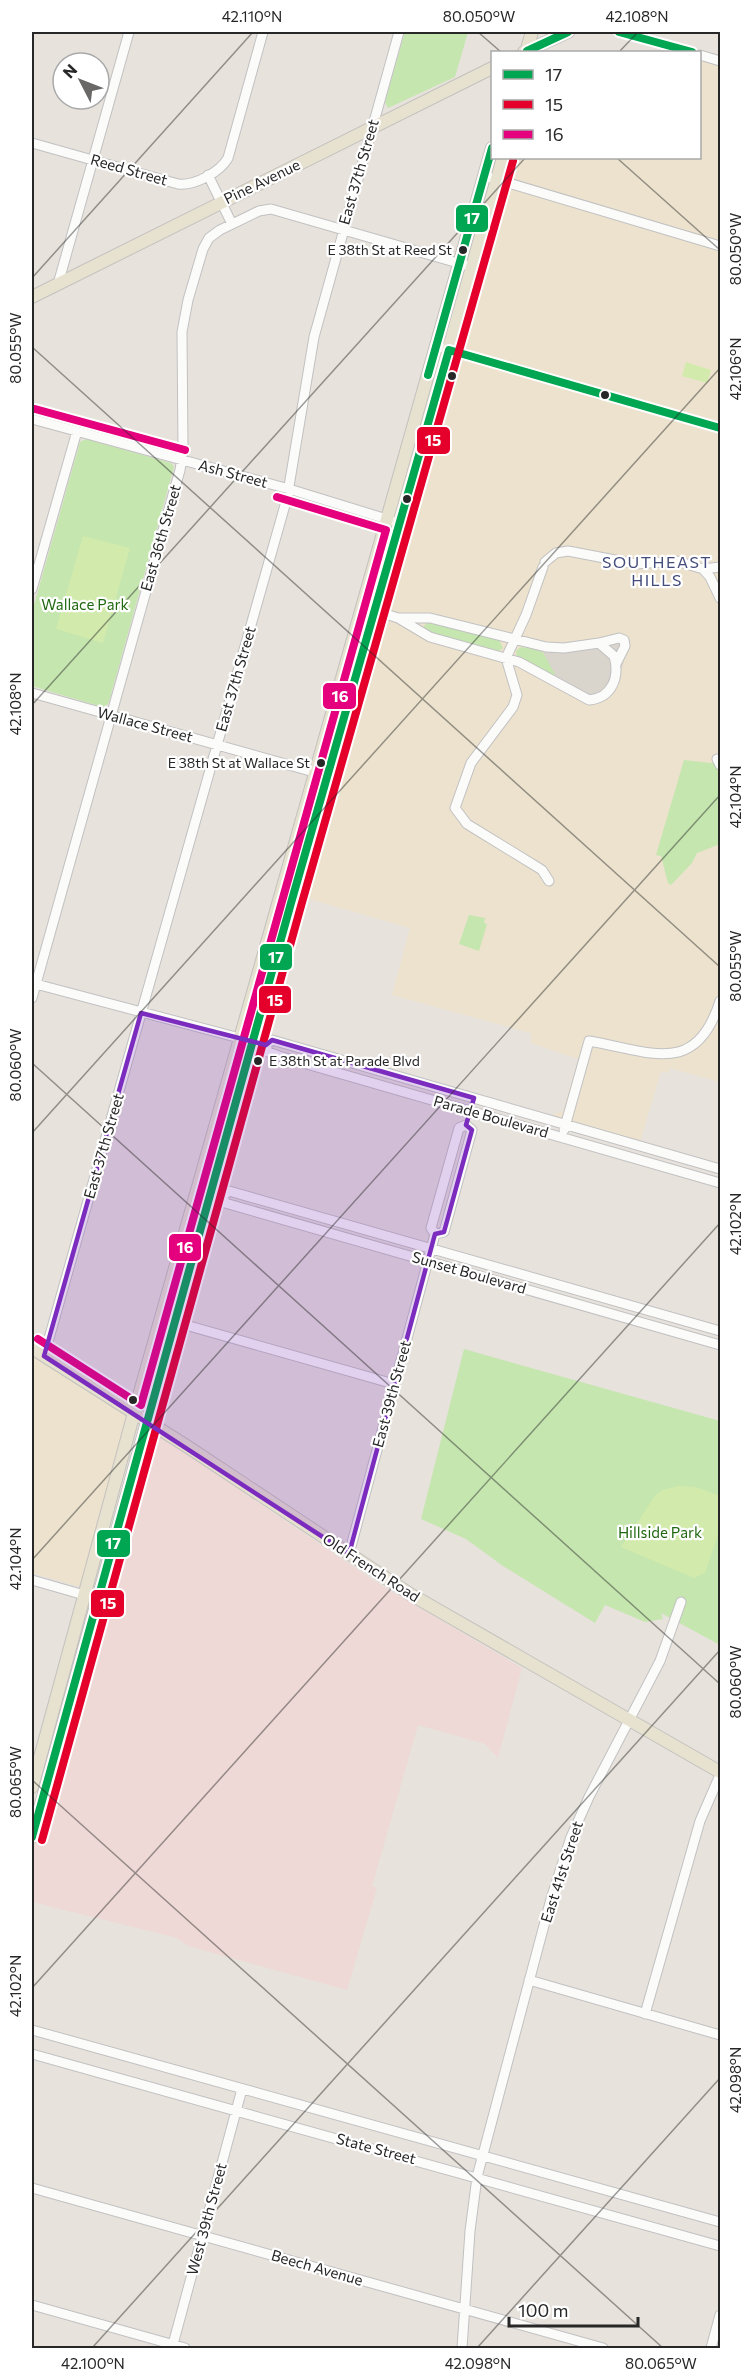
<svg xmlns="http://www.w3.org/2000/svg" width="752" height="2380" viewBox="0 0 752 2380" font-family="Commissioner,sans-serif">
  <rect width="100%" height="100%" fill="#e7e2db"/>
  <path fill="#ece2cd" d="M700,59L720,65V1082L670,1068L668,1073L661,1071L640,1142L549,1116L563,1111L578,1059L531,1043V1033L392,995L410,928L299,896L509,158H700Z
    M32,1354L128,1415L83,1583L77,1586L32,1573Z"/>
  <path fill="#eed9d6" d="M155,1433L379,1584L522,1668L498,1758L485,1744L418,1725L372,1886L377,1888L347,1990L188,1946L177,1938L32,1902L33,1848L150,1434Z"/>
  <path fill="#c5e6af" d="M405,32H468L455,77L388,108L385,102Z
    M86,439L171,463L174,467L110,698L108,704L102,707L32,686V612L80,442Z
    M429,621L499,640L503,648L497,652L430,635L424,630V626Z
    M521,647L541,650L552,665L557,678L517,658L516,651Z
    M684,760L720,764V844L697,853L692,863L671,885L668,883L661,856L656,855Z
    M469,915L485,918L484,923L487,924L479,951L459,944Z
    M464,1349L720,1421V1645L661,1613L663,1619L645,1622L605,1605L595,1623L503,1566L466,1539L421,1519Z"/>
  <path fill="#d2ebac" d="M686,362L711,370L707,383L682,376Z
    M83,536L130,548L103,643L56,629Z
    M679,1486L696,1487L720,1496V1528L705,1573L694,1578L621,1547L655,1496L662,1490Z"/>
  <path fill="#d9d4cc" d="M623,636L630,639L615,692L599,703L575,698L550,681L530,664L557,678L543,652L525,647L526,641L551,646Z"/>
  <g fill="none" stroke-linecap="round" stroke-linejoin="round">
    <defs>
      <path id="minor" d="M619,32L692,52
        M700,55L720,61
        M32,143L178,184C195,186 220,172 228,158L263,32
        M208,175L232,224
        M485,176L720,246
        M58,284L129,32
        M443,348L720,428
        M32,419L289,489L393,521
        M545,562L556,553L568,551L636,564L677,561L703,569L710,577L720,598
        M543,567L526,615L506,658L517,695L513,707L471,763L455,808L467,824L542,870L549,881
        M703,569L720,567
        M32,589L77,431
        M370,609L398,618L430,637L519,662L589,700C612,698 620,677 614,656L599,643L564,648L546,647L430,618H398
        M599,643L619,638L624,640L625,646L616,664
        M32,693L321,774
        M717,759L720,765
        M32,983L266,1045L268,1052L279,1056L720,1183
        M32,998L180,470L183,449L182,332L188,300L203,249L209,238L220,230L259,211L271,209L472,267
        M266,1045L272,1040L720,1169
        M564,1130L589,1041C649,1051 696,1078 720,1001
        M161,1318L394,1384
        M720,1331L229,1191L223,1196L225,1203L720,1345
        M44,1356L287,498L314,337L399,32
        M349,1554L426,1268L435,1234L431,1228L459,1128L466,1125L472,1130L444,1232L435,1234
        M32,1580L98,1599
        M529,1980L720,2035
        M645,2014L700,1821L720,1775
        M32,2030L720,2222
        M32,2054L720,2246
        M32,2188L603,2348
        M32,2305L185,2348
        M172,2348L242,2089
        M462,2348L470,2231L477,2177L551,1899L571,1837L589,1797L660,1661L681,1602
        M711,2348L720,2315"/>
      <path id="major" d="M524,52L568,32
        M526,52L532,32
        M32,297L492,68
        M32,1348L188,1447L410,1594L720,1772
        M32,1787L134,1413L492,148
        M32,1837L291,903L503,158"/>
    </defs>
    <use href="#minor" stroke="#c2c1c2" stroke-width="11"/>
    <use href="#major" stroke="#c3c1bf" stroke-width="14"/>
    <use href="#minor" stroke="#fbfbfa" stroke-width="9"/>
    <use href="#major" stroke="#e7e2cf" stroke-width="12"/>
    <defs>
      <path id="bus-1" d="M619,32L692,52
        M527,51L568,32
        M428,375L492,148
        M32,1837L291,903L449,350L720,428"/>
      <path id="bus-2" d="M42,1840L301,906L513,161"/>
      <path id="bus-3" d="M35,409L185,450
        M38,1339L141,1405L386,530L277,497"/>
    </defs>
    <use href="#bus-1" stroke="#fff" stroke-width="12"/>
    <use href="#bus-2" stroke="#fff" stroke-width="12"/>
    <use href="#bus-3" stroke="#fff" stroke-width="12"/>
    <use href="#bus-1" stroke="#00a651" stroke-width="8"/>
    <use href="#bus-2" stroke="#e4002b" stroke-width="8"/>
    <use href="#bus-3" stroke="#e5007d" stroke-width="8"/>
  </g>
  <path fill="#7b2cbf" fill-opacity="0.2" stroke="#7b2cbf" stroke-width="4.5" stroke-linejoin="round" d="M141,1013L266,1045L272,1040L474,1098L466,1125L472,1130L444,1232L435,1234L349,1554L44,1356Z"/>
  <path fill="none" stroke="#272727" stroke-width="1.5" stroke-opacity="0.45" d="M478,32L501,52M619,52L638,32M617,158L720,250M32,278L253,32M32,347L720,967M32,705L525,158M32,1063L720,1684M32,1133L720,368M32,1560L720,795M32,1780L663,2348M32,1988L720,1223M92,2348L720,1650M477,2348L720,2078"/>
  <g fill="#272727" stroke="#fff" stroke-width="2">
    <circle cx="463" cy="250" r="5"/>
    <circle cx="452" cy="376" r="5"/>
    <circle cx="605" cy="395" r="5"/>
    <circle cx="407" cy="499" r="5"/>
    <circle cx="321" cy="763" r="5"/>
    <circle cx="258" cy="1061" r="5"/>
    <circle cx="133" cy="1400" r="5"/>
  </g>
  <g text-anchor="middle" stroke-width="4.5" stroke-linejoin="round" paint-order="stroke">
    <g font-size="14" fill="#272727" stroke="#fff" text-anchor="end">
      <text x="452" y="255">E 38th St at Reed St</text>
      <text x="310" y="768">E 38th St at Wallace St</text>
      <text x="269" y="1066" text-anchor="start">E 38th St at Parade Blvd</text>
    </g>
    <g font-size="15" fill="#272727" stroke="#fff">
      <text transform="translate(129 170) rotate(16)" y="5">Reed Street</text>
      <text transform="translate(359 172) rotate(-74)" y="5">East 37th Street</text>
      <text transform="translate(262 182) rotate(-26)" y="5">Pine Avenue</text>
      <text transform="translate(233 474) rotate(15)" y="5">Ash Street</text>
      <text transform="translate(161 538) rotate(-74)" y="5">East 36th Street</text>
      <text transform="translate(236 679) rotate(-74)" y="5">East 37th Street</text>
      <text transform="translate(145 725) rotate(15)" y="5">Wallace Street</text>
      <text transform="translate(491 1117) rotate(16)" y="5">Parade Boulevard</text>
      <text transform="translate(104 1146) rotate(-74)" y="5">East 37th Street</text>
      <text transform="translate(469 1273) rotate(16)" y="5">Sunset Boulevard</text>
      <text transform="translate(392 1394) rotate(-75)" y="5">East 39th Street</text>
      <text transform="translate(371 1568) rotate(33)" y="5">Old French Road</text>
      <text transform="translate(562 1872) rotate(-72)" y="5">East 41st Street</text>
      <text transform="translate(376 2149) rotate(15)" y="5">State Street</text>
      <text transform="translate(207 2219) rotate(-75)" y="5">West 39th Street</text>
      <text transform="translate(317 2268) rotate(16)" y="5">Beech Avenue</text>
    </g>
    <g font-size="15" fill="#216911" stroke="#fff">
      <text x="85" y="610">Wallace Park</text>
      <text x="660" y="1538">Hillside Park</text>
    </g>
    <g font-size="16" letter-spacing="1.5" fill="#434c7b" stroke="#fff">
      <text x="657" y="568">SOUTHEAST<tspan x="657" dy="18">HILLS</tspan></text>
    </g>
  </g>
  <g stroke="#fff" stroke-width="2">
    <rect x="455" y="204" width="34" height="29" rx="6" fill="#00a651"/>
    <rect x="416" y="426" width="35" height="29" rx="6" fill="#e4002b"/>
    <rect x="322" y="682" width="35" height="28" rx="6" fill="#e5007d"/>
    <rect x="259" y="943" width="34" height="28" rx="6" fill="#00a651"/>
    <rect x="258" y="985" width="34" height="29" rx="6" fill="#e4002b"/>
    <rect x="168" y="1233" width="34" height="29" rx="6" fill="#e5007d"/>
    <rect x="96" y="1529" width="35" height="29" rx="6" fill="#00a651"/>
    <rect x="90" y="1589" width="35" height="29" rx="6" fill="#e4002b"/>
  </g>
  <g font-size="16" text-anchor="middle" font-weight="bold" fill="#fff">
    <text x="472" y="224">17</text>
    <text x="433" y="446">15</text>
    <text x="340" y="702">16</text>
    <text x="276" y="963">17</text>
    <text x="275" y="1006">15</text>
    <text x="185" y="1253">16</text>
    <text x="113" y="1549">17</text>
    <text x="108" y="1609">15</text>
  </g>
  <rect width="752" height="2380" fill="none" stroke="#ffffff" stroke-width="66"/>
  <rect x="491" y="51" width="210" height="108" fill="#ffffff" stroke="#a9a9a9" stroke-width="1.5"/>
  <rect x="503" y="70" width="30" height="9" fill="#00a651" stroke="#a9a9a9" stroke-width="1.5"/>
  <text x="545" y="81" font-size="18" fill="#272727">17</text>
  <rect x="503" y="100" width="30" height="9" fill="#e4002b" stroke="#a9a9a9" stroke-width="1.5"/>
  <text x="545" y="111" font-size="18" fill="#272727">15</text>
  <rect x="503" y="130" width="30" height="9" fill="#e5007d" stroke="#a9a9a9" stroke-width="1.5"/>
  <text x="545" y="141" font-size="18" fill="#272727">16</text>
  <g transform="translate(81 81) rotate(312)"><circle r="28" fill="#ffffff" stroke="#a9a9a9" stroke-width="1.5"/>
  <path d="M0-4.5L10 22L0 15L-10 22Z" fill="#6a6866"/>
  <text y="-9" font-size="16" font-weight="bold" text-anchor="middle" fill="#272727">N</text>
  </g>
  <path d="M509 2317v9h129v-9" fill="none" stroke="#272727" stroke-width="3"/>
  <text x="518" y="2317" font-size="18" fill="#272727" stroke="#ffffff" stroke-width="4.5" paint-order="stroke">100 m</text>
  <rect x="33" y="33" width="686" height="2314" fill="none" stroke="#272727" stroke-width="2"/>
  <g font-size="15" text-anchor="middle" fill="#272727">
    <text x="252" y="22">42.110°N</text>
    <text x="479" y="22">80.050°W</text>
    <text x="637" y="22">42.108°N</text>
    <text transform="translate(736 249) rotate(-90)" y="5">80.050°W</text>
    <text transform="translate(16 348) rotate(-90)" y="5">80.055°W</text>
    <text transform="translate(736 369) rotate(-90)" y="5">42.106°N</text>
    <text transform="translate(16 704) rotate(-90)" y="5">42.108°N</text>
    <text transform="translate(736 797) rotate(-90)" y="5">42.104°N</text>
    <text transform="translate(736 966) rotate(-90)" y="5">80.055°W</text>
    <text transform="translate(16 1065) rotate(-90)" y="5">80.060°W</text>
    <text transform="translate(736 1224) rotate(-90)" y="5">42.102°N</text>
    <text transform="translate(16 1559) rotate(-90)" y="5">42.104°N</text>
    <text transform="translate(736 1682) rotate(-90)" y="5">80.060°W</text>
    <text transform="translate(16 1782) rotate(-90)" y="5">80.065°W</text>
    <text transform="translate(16 1986) rotate(-90)" y="5">42.102°N</text>
    <text transform="translate(736 2080) rotate(-90)" y="5">42.098°N</text>
    <text x="93" y="2369">42.100°N</text>
    <text x="478" y="2369">42.098°N</text>
    <text x="661" y="2369">80.065°W</text>
  </g>
</svg>
